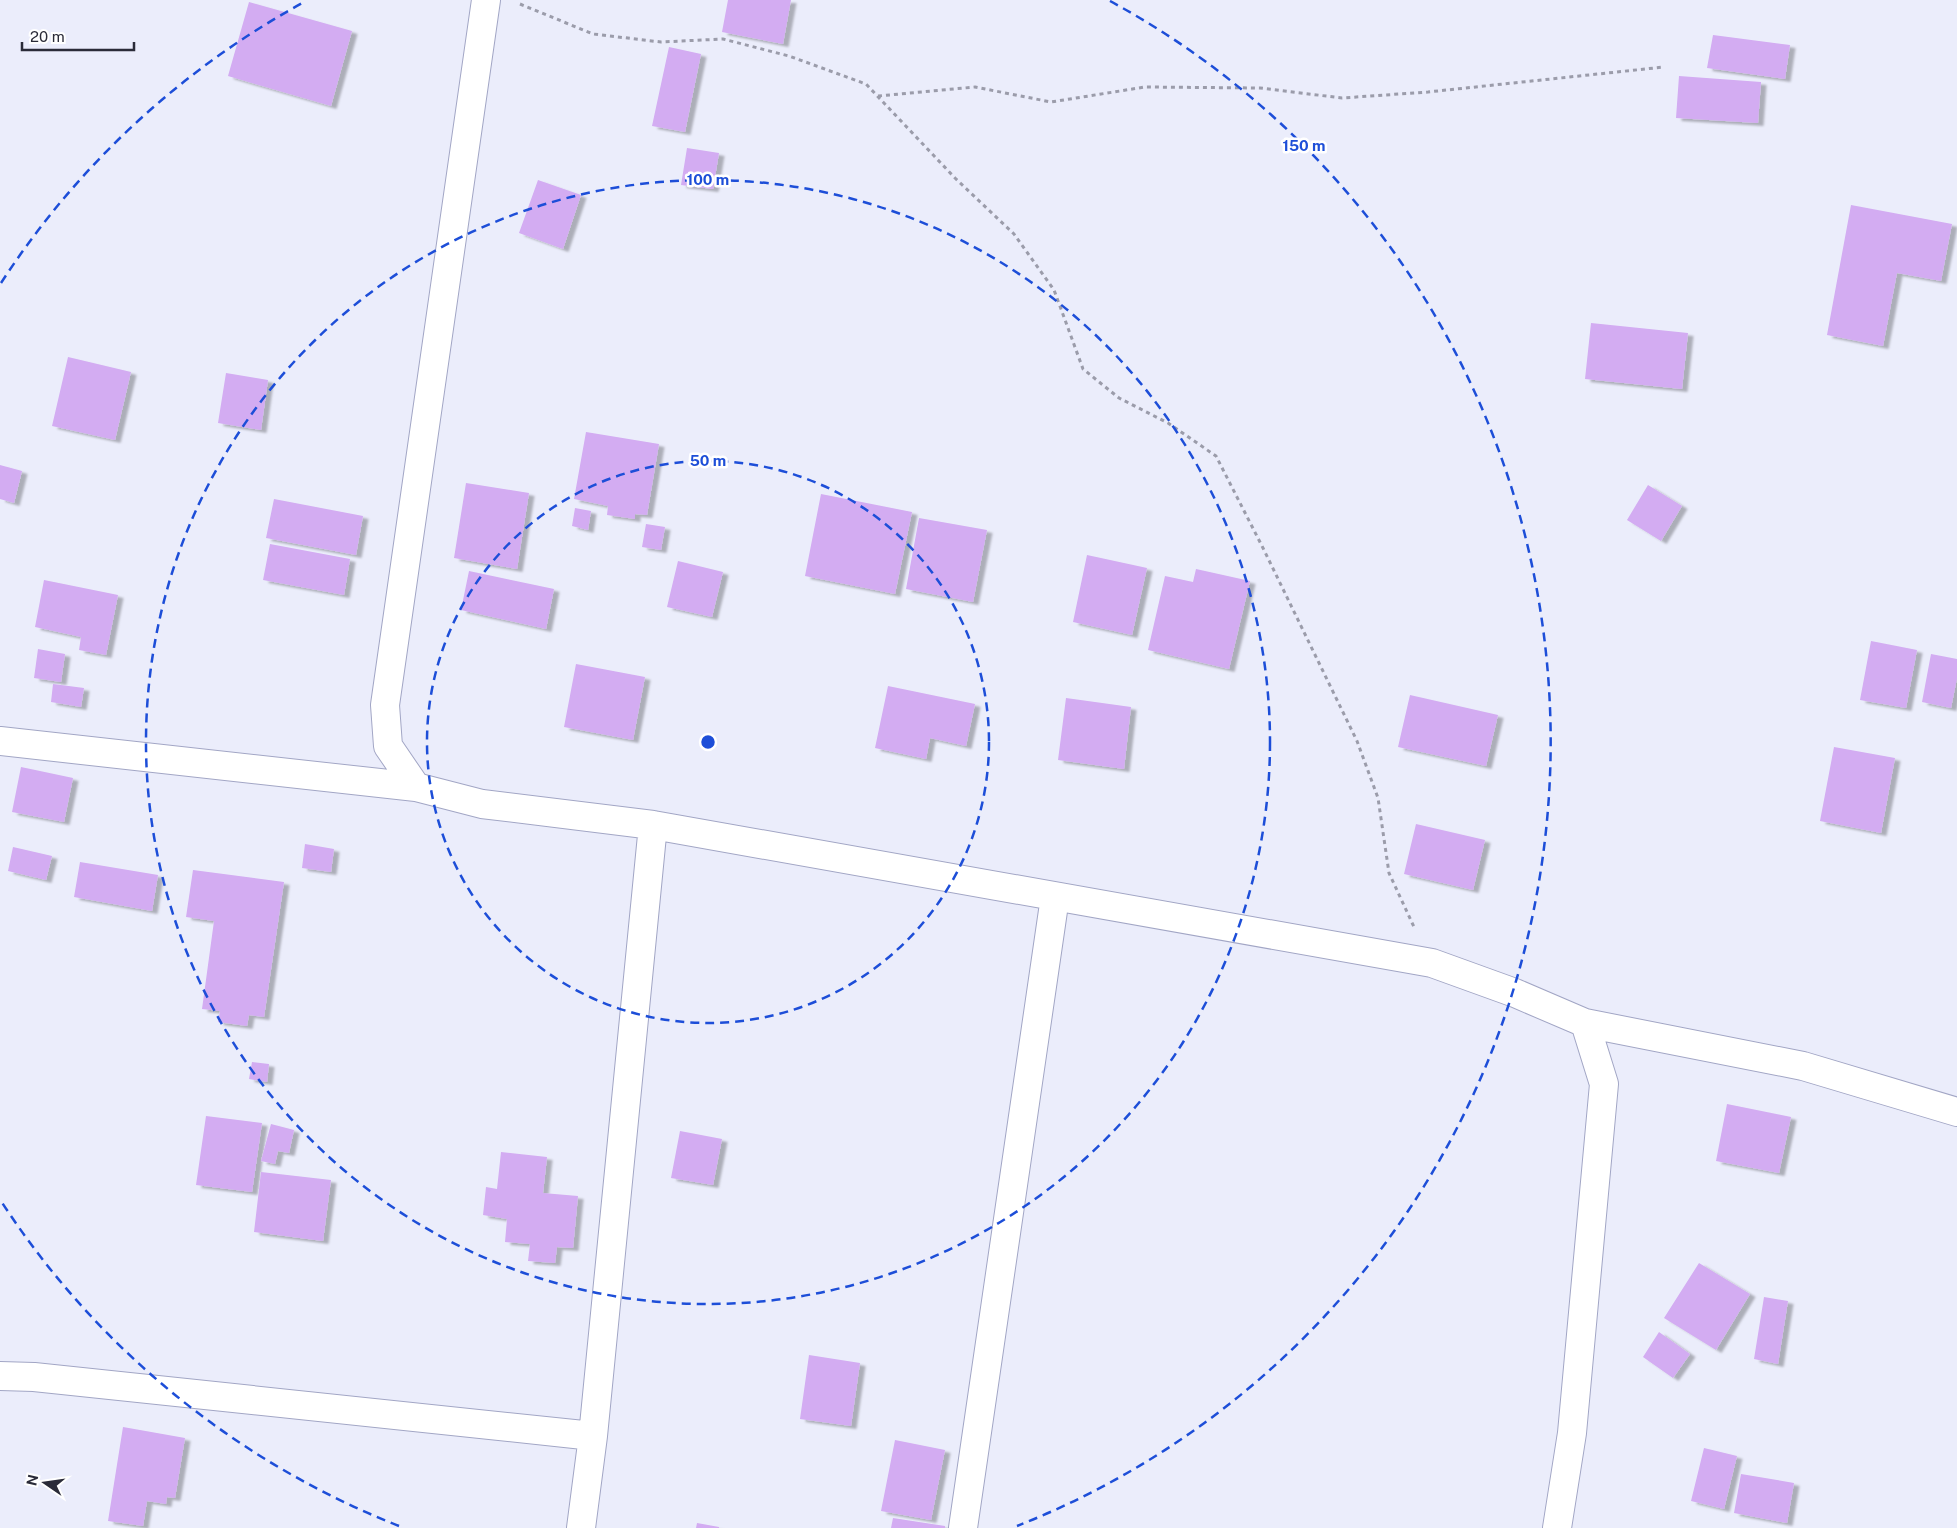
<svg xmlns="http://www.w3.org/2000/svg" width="1957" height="1528" viewBox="0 0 1957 1528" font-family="'Public Sans',sans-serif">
  <defs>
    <filter id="shadow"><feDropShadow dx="5.5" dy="3" stdDeviation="1" flood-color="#0004"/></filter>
  </defs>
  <rect width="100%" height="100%" fill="#ebedfb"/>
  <path fill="#d3acf2" filter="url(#shadow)" d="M728,0H791L783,44L722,32Z
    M249,2L352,31L331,106L228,76Z
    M1713,35L1790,45L1785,79L1707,68Z
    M669,47L701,54L685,132L652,126Z
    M1679,76L1761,82L1758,123L1676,118Z
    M687,148L719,153L713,189L681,185Z
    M538,180L581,195L563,249L519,233Z
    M1851,205L1952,224L1941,281L1897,273L1883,346L1827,335Z
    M1591,323L1688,333L1682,389L1585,379Z
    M68,357L131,372L115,440L52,426Z
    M226,373L268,380L261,430L218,423Z
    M586,432L659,444L647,515L635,514V519L607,515L608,506L574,499Z
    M0,465L22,471L14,503L0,499Z
    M466,483L529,493L517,569L454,558Z
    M1648,485L1682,506L1661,541L1627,520Z
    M821,494L912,512L895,594L805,576Z
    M274,499L363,516L356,555L266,538Z
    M575,508L591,511L588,530L572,526Z
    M919,518L987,530L973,602L906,589Z
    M646,524L665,527L661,550L642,547Z
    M270,544L350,559L344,595L263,580Z
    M1087,555L1147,568L1132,635L1073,622Z
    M678,561L723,572L712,617L667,607Z
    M1196,569L1250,581L1229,669L1148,650L1165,576L1193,582Z
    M469,571L554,589L546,629L461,610Z
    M44,580L118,595L106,655L79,650L81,637L35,627Z
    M1871,641L1917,650L1906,708L1860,700Z
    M38,649L65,654L61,682L34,678Z
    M1931,654L1957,659V678L1951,708L1922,702Z
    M576,664L645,677L633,740L564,727Z
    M53,684L84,688L81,707L51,702Z
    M888,686L975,704L966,746L930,738L926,759L875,748Z
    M1410,695L1498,715L1486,766L1398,747Z
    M1066,698L1131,707L1124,769L1058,760Z
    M1834,747L1895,758L1881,833L1820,821Z
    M21,767L73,778L64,822L12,812Z
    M1416,824L1485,840L1473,890L1404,874Z
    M305,844L334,849L331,872L302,868Z
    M13,847L52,856L46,880L8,871Z
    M80,862L158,875L152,911L74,897Z
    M193,870L284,882L264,1017L249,1015L247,1026L218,1022L220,1011L202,1009L214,921L186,917Z
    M252,1062L269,1064L267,1082L249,1079Z
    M1727,1104L1791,1117L1779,1173L1716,1161Z
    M206,1116L262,1123L252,1192L196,1185Z
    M271,1124L294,1130L289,1153L278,1151L275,1164L261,1161Z
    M680,1131L722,1139L713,1185L671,1178Z
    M501,1152L547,1157L543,1193L578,1196L573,1248L557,1247L555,1263L528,1261L530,1244L505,1242L507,1219L483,1215L486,1187L497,1189Z
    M261,1172L331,1180L323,1241L254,1232Z
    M1699,1263L1750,1294L1716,1350L1664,1318Z
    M1764,1297L1788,1301L1778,1364L1754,1359Z
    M1659,1332L1690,1354L1673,1378L1643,1357Z
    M809,1355L860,1363L851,1426L800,1419Z
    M123,1427L185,1438L175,1498L167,1497L166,1504L147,1501L143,1526L108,1521Z
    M895,1440L945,1450L931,1520L881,1511Z
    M1704,1448L1737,1456L1724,1509L1691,1501Z
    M1741,1474L1794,1483L1787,1523L1734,1513Z
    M893,1518L945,1526V1528H891Z
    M697,1523L719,1527V1528H696Z"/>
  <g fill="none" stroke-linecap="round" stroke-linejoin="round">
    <defs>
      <path id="minor" d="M486,0L385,705L388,746L416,787L482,804L653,825L1432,963L1515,993L1585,1023L1604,1084L1572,1433L1557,1528
        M0,741L416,787
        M1585,1023L1803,1066L1957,1112
        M0,1376L34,1377L593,1436
        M581,1528L593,1436L653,825
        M963,1528L1055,897"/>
    </defs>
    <use href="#minor" stroke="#a2a6c5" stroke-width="30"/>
    <path stroke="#9b9caa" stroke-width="3" stroke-dasharray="4 4" stroke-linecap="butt" d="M520,4L593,34L661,42L723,39L789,56L866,84L955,178L1014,234L1054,290L1083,369L1119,398L1168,423L1216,456L1263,548L1357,741L1378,798L1389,873L1414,927
      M878,96L975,87L1051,102L1145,87L1260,88L1342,98L1428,92L1664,67"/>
    <use href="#minor" stroke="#fff" stroke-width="28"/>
  </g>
  <g fill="none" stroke="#1d4ed8" stroke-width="2.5" stroke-dasharray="9 6">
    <circle cx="708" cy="742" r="281"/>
    <circle cx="708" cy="742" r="562"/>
    <path d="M399 1526A843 843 0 0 1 1 1201M1 283A843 843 0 0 1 306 1M1110 1A843 843 0 0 1 1017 1526"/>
  </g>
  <circle cx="708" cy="742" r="8" fill="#1d4ed8" stroke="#fff" stroke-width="2.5"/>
  <g font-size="15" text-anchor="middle" font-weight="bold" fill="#1d4ed8" stroke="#fff" stroke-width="5" stroke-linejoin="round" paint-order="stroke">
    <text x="1304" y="151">150 m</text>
    <text x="708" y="185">100 m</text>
    <text x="708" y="466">50 m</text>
  </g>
  <g transform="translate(45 1483) rotate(283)" stroke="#ffffff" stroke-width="4" paint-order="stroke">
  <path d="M0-4L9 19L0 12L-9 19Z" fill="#2a2b38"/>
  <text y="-8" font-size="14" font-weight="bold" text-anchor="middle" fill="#2a2b38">N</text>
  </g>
  <path d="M22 42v8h112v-8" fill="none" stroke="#2a2b38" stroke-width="2.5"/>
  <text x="30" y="42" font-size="15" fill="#2a2b38" stroke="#ffffff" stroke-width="4" paint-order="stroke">20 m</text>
</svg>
